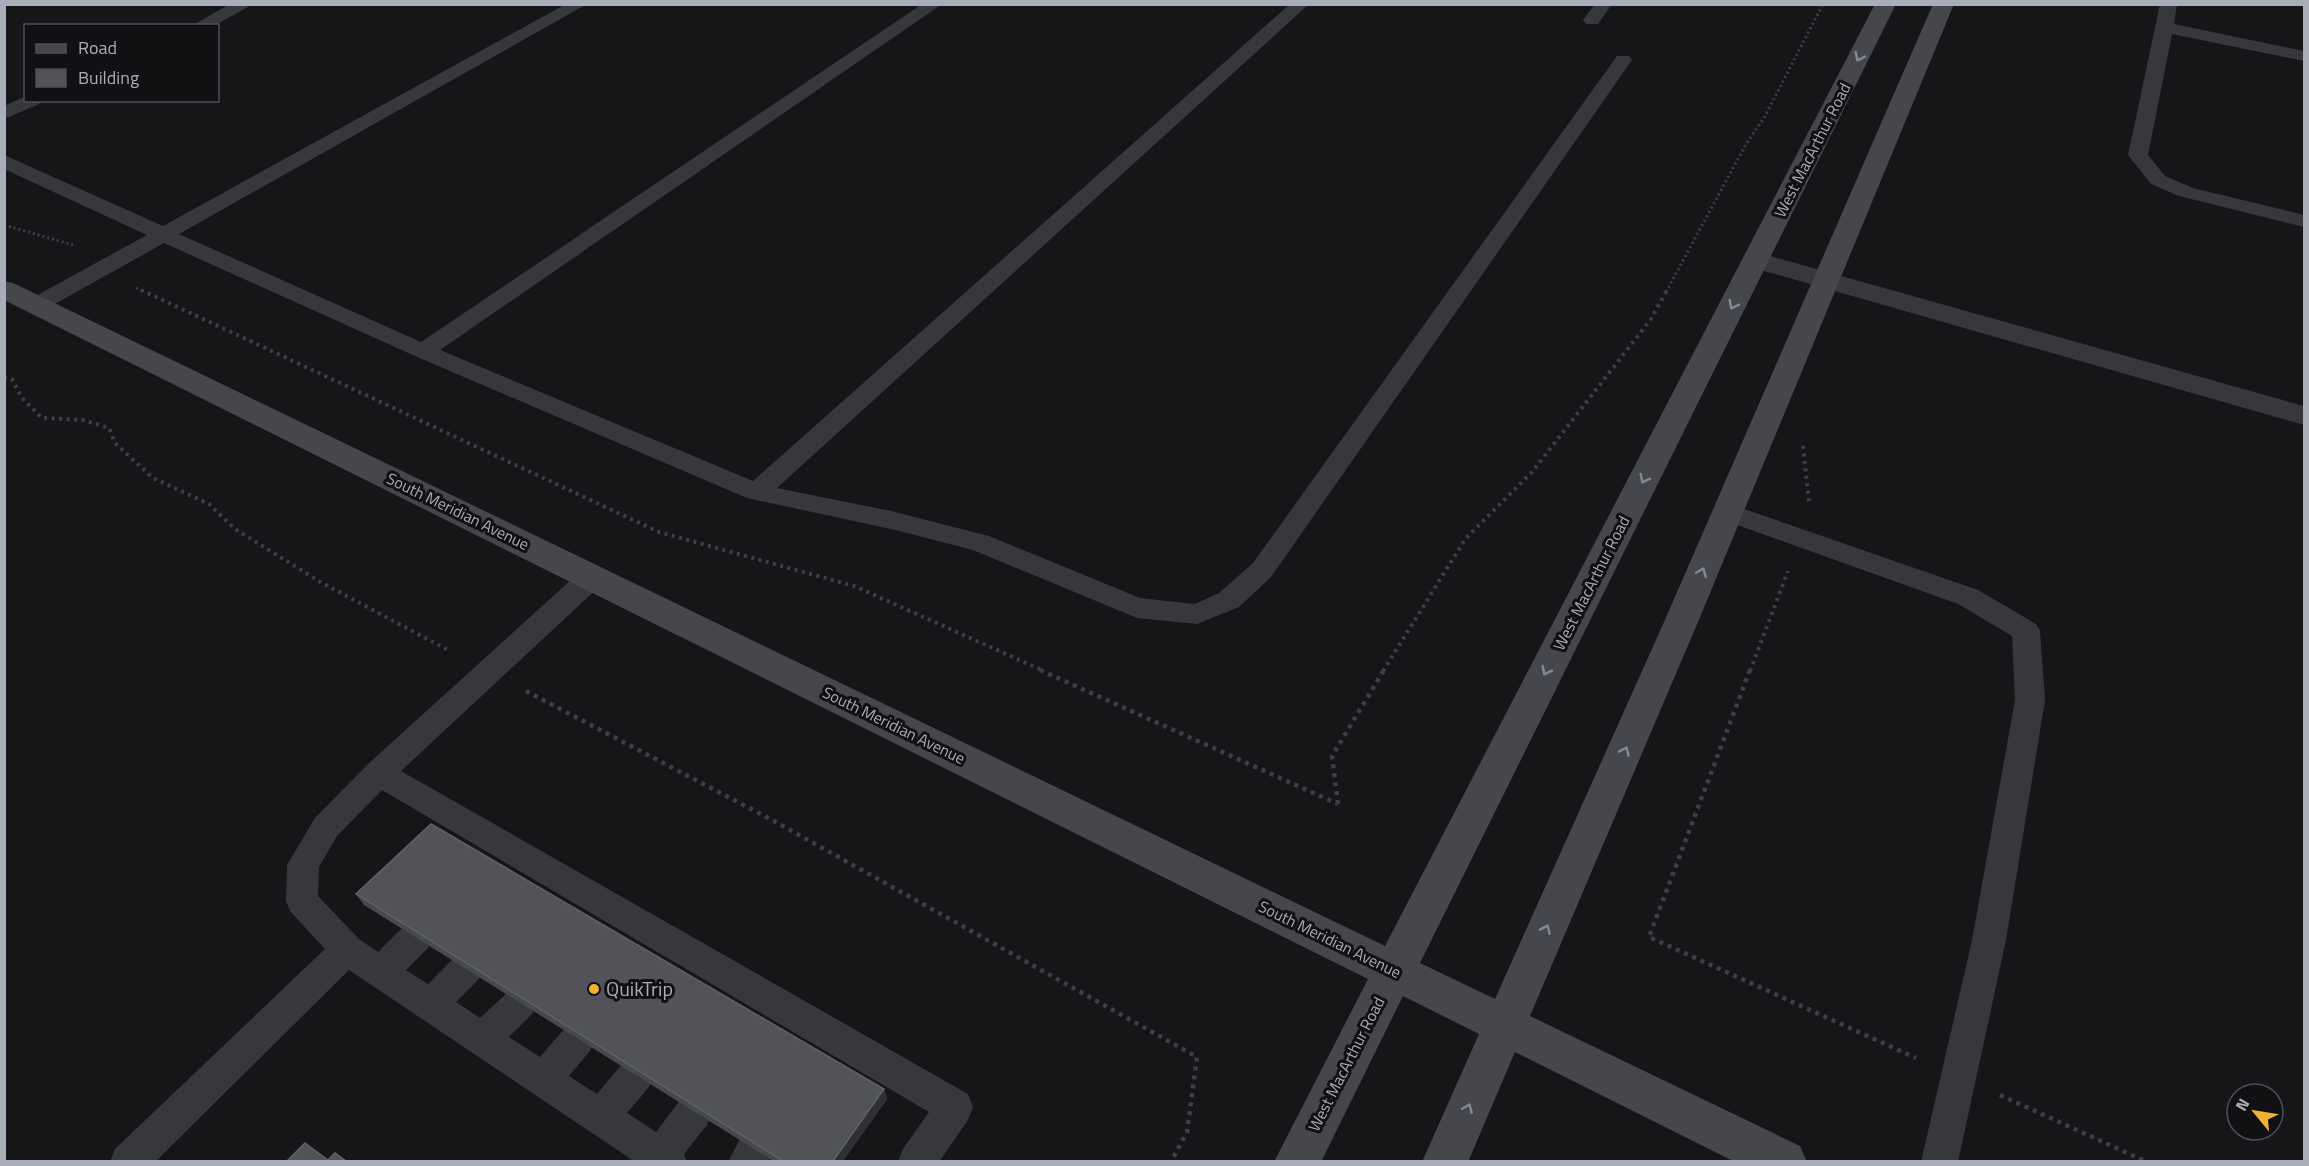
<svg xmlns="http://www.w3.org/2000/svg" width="2309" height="1166" viewBox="0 0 2309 1166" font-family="'Titillium Web',sans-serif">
  <rect width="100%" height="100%" fill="#161618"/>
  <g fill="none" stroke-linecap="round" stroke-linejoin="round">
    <path stroke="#3d3f44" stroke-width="3" stroke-dasharray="2 3" stroke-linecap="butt" d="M4,225L73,245
      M136,288L144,292
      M1666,292L1746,144L1764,118L1823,4"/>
    <path stroke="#3d3f44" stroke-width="4" stroke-dasharray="3 4.5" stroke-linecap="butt" d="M141,290L659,532L854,586L1044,671
      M4,378L12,379L22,398L42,418L83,420L109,428L115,443L153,478L209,504L235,529L322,583L450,651
      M1803,446L1809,502
      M1383,671L1466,538L1532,472L1651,319L1667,290
      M1750,671L1788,571"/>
    <path stroke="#3d3f44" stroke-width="4.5" stroke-dasharray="4 5" stroke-linecap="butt" d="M1040,670L1338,804
      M1750,670L1649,937L1916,1058
      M526,691L774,821L1197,1057L1187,1132L1171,1162
      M1338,804L1332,756L1384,670
      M2000,1095L2147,1162"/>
    <path fill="#37383d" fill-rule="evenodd" d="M230,4H253L214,26H191Z
      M566,4H587L179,234L421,342L922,4H942L440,350L753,481L1290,4H1309L777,488L891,511L989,536L1140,598L1195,604L1219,593L1253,563L1617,56H1629L1632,60L1271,577L1239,607L1197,624L1137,618L973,550L891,529L747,498L415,356L164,243L46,309L38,311L30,309L27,304L30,299L147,235L4,169V155L163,226Z
      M1595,4H1612L1598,24H1586L1583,20Z
      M2160,4H2177L2174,24L2304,51V61L2172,34L2148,155L2165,176L2193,188L2304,215V227L2179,196L2151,184L2128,155Z
      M26,96V100H41L39,104L4,119V106Z
      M1727,503L1978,590L2036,624L2040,631L2045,700L2006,940L1958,1162H1921L1972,940L2015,700L2012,636L1958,604L1718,518L1714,512L1718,506Z
      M592,567L602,570L605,577L602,584L401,771L968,1094L973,1107L968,1120L939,1162H898L903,1149L929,1112L382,790L337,836L319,867L318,896L359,939L378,952L404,926L416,922L428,926L433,937L428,948L406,970L428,984L454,958L466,954L478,958L483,969L478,980L456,1002L480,1018L508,992L520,987L532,992L537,1003L532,1014L509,1037L540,1057L566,1027L578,1022L590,1027L596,1039L590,1051L569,1076L597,1094L623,1063L636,1058L649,1063L654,1075L649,1087L627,1113L656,1132L681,1099L694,1094L707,1099L712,1112L707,1125L684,1154L687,1162H635L349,970L155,1162H110L115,1149L325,949L290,911L286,901L287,865L315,818L368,764L582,570Z
      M754,1132L767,1137L772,1150L768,1162H728L741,1137Z"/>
    <path fill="#37383d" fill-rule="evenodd" d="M1756,252L2304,406V425L1747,266L1743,260L1747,254Z"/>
    <path fill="#45474d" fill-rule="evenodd" d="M1875,4H1896L1420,963L1495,999L1664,622L1933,4H1954L1698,622L1530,1016L1800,1146L1807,1162H1735L1515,1052L1468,1162H1422L1479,1034L1403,996L1321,1162H1274L1368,979L4,300V281L13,283L1385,946Z"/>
  </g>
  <path fill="#47494d" d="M356,894L884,1089L887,1099L843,1161H773L364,905Z"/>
  <path fill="#2f3033" d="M884,1089L887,1099L843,1161H833Z"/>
  <path fill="#525359" stroke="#5f6168" stroke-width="1.5" d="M431,824L884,1089L833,1161H783L356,894Z
    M305,1143L328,1160L335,1153L346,1161H285H287Z"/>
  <defs><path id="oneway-chevron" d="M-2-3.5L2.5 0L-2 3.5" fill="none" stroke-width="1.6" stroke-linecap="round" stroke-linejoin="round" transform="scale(1.5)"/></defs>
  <g stroke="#858993">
    <use href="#oneway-chevron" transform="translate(1859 57) rotate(117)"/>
    <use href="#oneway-chevron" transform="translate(1733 305) rotate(117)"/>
    <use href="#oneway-chevron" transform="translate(1644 479) rotate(117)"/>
    <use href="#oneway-chevron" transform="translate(1702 572) rotate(-67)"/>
    <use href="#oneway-chevron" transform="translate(1546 671) rotate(117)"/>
    <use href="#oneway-chevron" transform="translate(1625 751) rotate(-66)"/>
    <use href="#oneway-chevron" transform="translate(1546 929) rotate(-66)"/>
    <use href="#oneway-chevron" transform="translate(1468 1108) rotate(-67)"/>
  </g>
  <circle fill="#f2b134" stroke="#111113" stroke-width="2" cx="594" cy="989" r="6"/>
  <g text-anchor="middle" stroke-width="6" stroke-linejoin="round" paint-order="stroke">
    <g font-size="16" fill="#a8adb8" stroke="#111113">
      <text transform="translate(1812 150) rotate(-63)" y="6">West MacArthur Road</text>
      <text transform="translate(458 511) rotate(26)" y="6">South Meridian Avenue</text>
      <text transform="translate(1591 583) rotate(-63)" y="6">West MacArthur Road</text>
      <text transform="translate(894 725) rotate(26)" y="6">South Meridian Avenue</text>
      <text transform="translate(1330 939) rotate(26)" y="6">South Meridian Avenue</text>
      <text transform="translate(1346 1064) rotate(-63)" y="6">West MacArthur Road</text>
    </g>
    <g font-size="20" fill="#a8adb8" stroke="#111113" text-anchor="start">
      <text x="606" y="996">QuikTrip</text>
    </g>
  </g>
  <rect width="2309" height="1166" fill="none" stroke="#a8adb8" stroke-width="12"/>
  <rect x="24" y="24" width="195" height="78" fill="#111113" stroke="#4d4f55" stroke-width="1.5"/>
  <rect x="36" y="44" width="30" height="9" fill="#45474d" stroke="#4d4f55" stroke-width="1.5"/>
  <text x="78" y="54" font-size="18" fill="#a8adb8">Road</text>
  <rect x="36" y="69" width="30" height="18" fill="#525359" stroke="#4d4f55" stroke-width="1.5"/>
  <text x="78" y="84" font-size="18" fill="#a8adb8">Building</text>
  <g transform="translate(2255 1112) rotate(300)"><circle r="28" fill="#111113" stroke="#4d4f55" stroke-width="1.5"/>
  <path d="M0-4.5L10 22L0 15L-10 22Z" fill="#f2b134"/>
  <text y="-9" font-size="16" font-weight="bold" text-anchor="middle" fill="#a8adb8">N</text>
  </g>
</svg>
